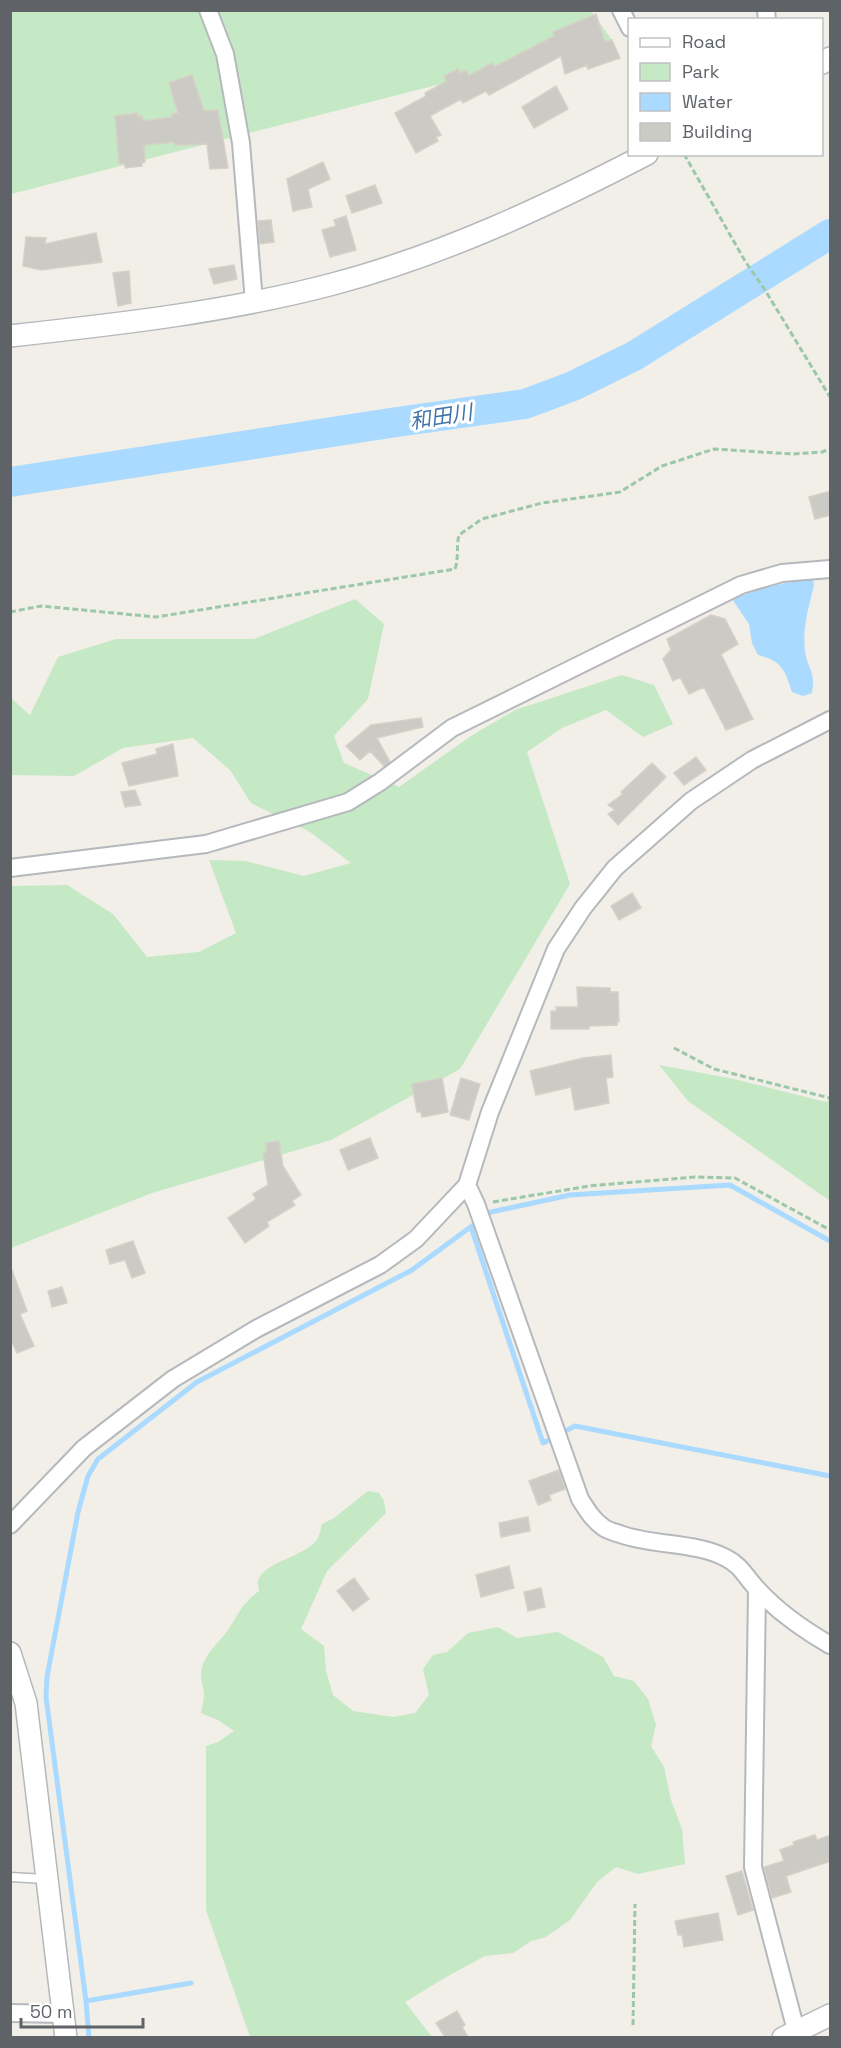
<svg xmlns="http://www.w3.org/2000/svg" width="841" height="2048" viewBox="0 0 841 2048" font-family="'Space Grotesk','Noto Sans JP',sans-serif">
  <rect width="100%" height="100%" fill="#f1efe8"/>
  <path fill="#c5e8c5" d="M11,11H591L612,40L11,194Z
    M355,599L384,624L368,699L334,736L344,763L399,787L471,736L515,710L622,675L654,685L673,724L643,737L606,710L562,728L527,752L570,884L460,1069L331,1140L152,1193L11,1248V886L67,885L113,914L147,957L199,952L236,933L209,860L245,861L304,876L351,863L310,832L251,803L230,770L193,738L123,748L74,776L11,775V698L30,715L58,657L116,639H254Z
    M659,1065L734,1079L826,1102L830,1099V1201L688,1101Z
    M368,1491L379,1493L384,1501L386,1513L327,1571L301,1629L324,1646L326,1671L333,1695L353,1711L393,1717L415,1713L429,1695L423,1669L433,1655L447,1652L468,1633L498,1627L517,1638L558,1632L603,1657L614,1676L634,1681L648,1699L656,1725L651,1746L664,1767L671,1800L682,1829L685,1864L638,1874L616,1867L597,1882L570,1920L546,1937L531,1941L513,1953L485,1956L448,1976L405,2002L432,2037H250L206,1910V1746L218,1742L234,1731L218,1720L201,1713C202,1707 204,1700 204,1694C204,1688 201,1681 201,1675C202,1654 220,1643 230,1627C241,1610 241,1605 259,1591C259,1587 257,1584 258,1581C263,1561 307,1557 318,1538C320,1534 321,1528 322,1524L334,1518Z"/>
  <path fill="#aadaff" d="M813,580L814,585C809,606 802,629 805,651C807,669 816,670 812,693L803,696L792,692C785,670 782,661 758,655L752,643L749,624L732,599C759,589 784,581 813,580Z"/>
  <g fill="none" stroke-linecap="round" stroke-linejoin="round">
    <path stroke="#aadaff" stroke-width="5" d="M471,1227L543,1443L575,1426L830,1476
      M86,2001L46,1697L47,1677L78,1512L88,1476L98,1459L197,1382L412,1270L491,1212L570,1195L730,1185L830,1241
      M89,2038L86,2001L191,1983"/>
    <path stroke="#aadaff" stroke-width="30" d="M10,482L390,423L525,404L573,386L634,356L830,234"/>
  </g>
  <path fill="#cccac5" stroke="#d6d1c6" stroke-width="1.5" d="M596,14L605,42L612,40L620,58L588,69L587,65L565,74L561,56L489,95L486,91L463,103L461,99L430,116L441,135L436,137L438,141L416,153L395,113L426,96L425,93L447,81L444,76L458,69L460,73L466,70L469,76L492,63L494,67L554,36L553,32Z
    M192,75L204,111L218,110L228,168L210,169L207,144L175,145L174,142L144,145L145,162L142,163V166L125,168V164L119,163L115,116L138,113V117L142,116L143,121L172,117V114L178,113L169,83Z
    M556,86L568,109L534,128L522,107Z
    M323,162L330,179L308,189L312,207L293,211L287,179Z
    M375,185L382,203L352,213L346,196Z
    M346,216L356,250L330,257L322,230L336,226L334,220Z
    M271,220L274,242L260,244L258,221Z
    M96,233L102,262L41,270L23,266L26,237L46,238L45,244Z
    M234,265L237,279L214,284L209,269Z
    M129,271L131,303L118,306L113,273Z
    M831,491V515L815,519L809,497Z
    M711,615L725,619L738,644L721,654L753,719L726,730L704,687L689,694L680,677L673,681L663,659L671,650L667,639Z
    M421,718L423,727L377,738L390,762L384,766L370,751L360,760L346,746L371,725Z
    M173,744L178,776L129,786L122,763L157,754L156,749Z
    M696,757L706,770L684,785L674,773Z
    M652,763L666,777L618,825L608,814L615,810L608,805L623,794L621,792Z
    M135,790L141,805L125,807L121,792Z
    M632,893L641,908L619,920L611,906Z
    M577,987L610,988V992H618L619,1022H617V1025L589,1026V1029H551V1011H557L556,1007H578Z
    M611,1055L613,1077L606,1078L609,1103L575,1110L571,1087L536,1095L530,1071L583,1058Z
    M442,1078L448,1112L422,1117L421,1112H417L412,1084Z
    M461,1078L480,1084L469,1120L450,1115Z
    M370,1138L378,1158L348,1170L340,1150Z
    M279,1141L283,1166L301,1195L292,1201L295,1205L267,1222L269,1226L245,1243L228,1218L256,1199L253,1194L268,1185L263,1153L267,1152L266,1143Z
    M133,1241L145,1273L132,1278L125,1260L110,1264L106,1250Z
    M12,1270L27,1311L20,1314L34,1346L17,1353L10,1338V1271Z
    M62,1287L67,1303L52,1307L48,1291Z
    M559,1470L565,1489L549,1495L551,1500L538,1505L529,1481Z
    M528,1517L530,1531L501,1537L499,1523Z
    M509,1566L514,1588L481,1597L476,1575Z
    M354,1578L369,1599L353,1611L337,1591Z
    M541,1588L545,1607L528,1611L524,1592Z
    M815,1835L817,1840L831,1835V1861L786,1876L791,1892L772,1898L764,1867L784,1861L780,1850L794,1845L793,1842Z
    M742,1871L753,1910L738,1915L726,1876Z
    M718,1913L723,1940L684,1947L682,1935H678L675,1921Z
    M457,2011L465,2025L462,2027L468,2037H445L436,2023Z"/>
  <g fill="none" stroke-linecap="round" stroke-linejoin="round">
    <defs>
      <path id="service" d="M10,1877L46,1879"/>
      <path id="minor" d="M208,10L225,54L241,143L254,302
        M621,10L630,28
        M766,10L767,20
        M10,868L206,844L348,802L380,782L452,728L741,585L782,573L830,569
        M467,1185L476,1204L580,1499C587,1510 593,1520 603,1527C608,1531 614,1532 620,1534C652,1546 697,1542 726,1558C741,1565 747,1579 758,1590C779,1613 804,1630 830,1645
        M10,1525L84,1448L173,1379L256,1329L380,1265L416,1239L467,1185L490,1112L556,949L583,908L615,868L691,801L752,760L830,720
        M757,1590L753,1867L798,2038
        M10,2013L64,2014"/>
      <path id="tertiary" d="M822,63L830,58
        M10,336C119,324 227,312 333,284C443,255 547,206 647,154
        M10,1653L26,1703L66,2038
        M783,2038L830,2015"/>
    </defs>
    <use href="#service" stroke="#b5b8bc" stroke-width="11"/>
    <use href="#minor" stroke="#b5b8bc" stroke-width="20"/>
    <use href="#tertiary" stroke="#b5b8bc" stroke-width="24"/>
    <path stroke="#9cc7a9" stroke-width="3" stroke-dasharray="6 3" stroke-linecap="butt" d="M684,154L745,261L765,290L830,397
      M10,612L41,606L156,617L455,569C459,558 456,546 459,535L482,519L542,503L620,492L662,466L714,449L793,454L822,452L830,449
      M674,1048L714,1069L830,1098
      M493,1202L589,1186L695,1177L735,1178L830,1230
      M633,2025L635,1904"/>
    <use href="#service" stroke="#fff" stroke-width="8"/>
    <use href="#minor" stroke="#fff" stroke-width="16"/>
    <use href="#tertiary" stroke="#fff" stroke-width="21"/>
  </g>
  <g text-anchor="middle" stroke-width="6" stroke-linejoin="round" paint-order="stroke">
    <g font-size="21" font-style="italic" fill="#4174aa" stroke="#fff">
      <text transform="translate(441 417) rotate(-9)" y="7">和田川</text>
    </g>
  </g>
  <rect width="841" height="2048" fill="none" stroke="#5f6368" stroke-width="24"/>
  <rect x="628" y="18" width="195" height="138" fill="#ffffff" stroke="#bfc1c3" stroke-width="1.5"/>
  <rect x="640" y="38" width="30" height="9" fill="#ffffff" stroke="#bfc1c3" stroke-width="1.5"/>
  <text x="682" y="48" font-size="18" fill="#5f6368">Road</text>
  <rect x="640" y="63" width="30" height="18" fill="#c5e8c5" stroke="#bfc1c3" stroke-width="1.5"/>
  <text x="682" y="78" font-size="18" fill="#5f6368">Park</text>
  <rect x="640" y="93" width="30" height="18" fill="#aadaff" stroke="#bfc1c3" stroke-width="1.5"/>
  <text x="682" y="108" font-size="18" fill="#5f6368">Water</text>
  <rect x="640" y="123" width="30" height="18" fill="#cccac5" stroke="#bfc1c3" stroke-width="1.5"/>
  <text x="682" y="138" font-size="18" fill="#5f6368">Building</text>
  <path d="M21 2018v9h122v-9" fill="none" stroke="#5f6368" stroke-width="3"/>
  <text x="30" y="2018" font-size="18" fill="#5f6368" stroke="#ffffff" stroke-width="4.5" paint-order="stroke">50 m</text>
</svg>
